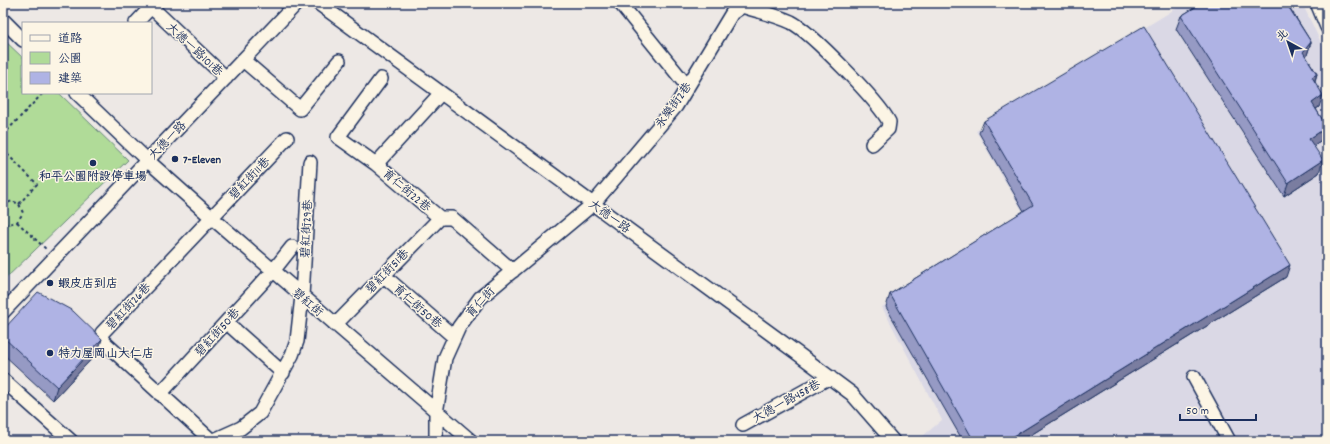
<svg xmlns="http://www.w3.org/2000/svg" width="1330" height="444" viewBox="0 0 1330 444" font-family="Dekko,'LXGW WenKai TC',sans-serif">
  <rect width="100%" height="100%" fill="#ede8e5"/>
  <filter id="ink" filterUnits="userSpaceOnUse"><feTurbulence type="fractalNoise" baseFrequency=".025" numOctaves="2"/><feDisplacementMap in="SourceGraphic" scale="8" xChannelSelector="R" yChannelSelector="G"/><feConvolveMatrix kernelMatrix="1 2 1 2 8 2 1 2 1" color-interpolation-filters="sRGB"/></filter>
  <g filter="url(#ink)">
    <path fill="#dad8e5" d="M1185,3H1302L1327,55V441H917L942,420L882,307L1027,219L976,131Z"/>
    <path fill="#b0db98" stroke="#66857b" d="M3,39L23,58V93H59L128,160L3,281Z"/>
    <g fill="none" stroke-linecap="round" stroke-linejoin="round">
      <defs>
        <path id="minor" d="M147,3L226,78
          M318,3L797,353L852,394L893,441
          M620,3L687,86
          M1317,3L1327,27
          M742,6C758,11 776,15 791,22C811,32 879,102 889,122L888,129L872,144
          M3,20L23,40
          M136,23L151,7
          M243,60L300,109L339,61
          M381,79L338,137L376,164L440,218
          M77,93L147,160L211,217L471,441
          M376,164L441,93
          M383,275L454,337
          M3,312L297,3
          M226,322L283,373
          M335,325L440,218H452L513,271
          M1194,377L1229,441
          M3,380L71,441
          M160,394L273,271L292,247
          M743,425L830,377
          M212,441L104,342L101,337L102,333L287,138
          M212,441L241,428L260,413L292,355L297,341L302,296L310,162
          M436,441V413L445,358L459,327L480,298L593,204L676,106L732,13L747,3"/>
      </defs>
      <use href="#minor" stroke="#1b2f5e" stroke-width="16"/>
      <path stroke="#1b2f5e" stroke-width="2" stroke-dasharray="3 3" stroke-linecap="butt" d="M3,135L43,93
        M3,150L37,184L19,204
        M3,205L12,201L19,204L23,213L17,222L3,225
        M17,222L47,250"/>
      <use href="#minor" stroke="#fcf5e5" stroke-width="13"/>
    </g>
    <path fill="#969ac4" stroke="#1b2f5e" d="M1202,3H1289L1288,5L1311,42L1307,55L1306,56L1317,74L1315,81L1319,107L1316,109L1327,127V128L1323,139L1314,145L1319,173L1284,196L1176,29L1181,16Z
      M984,121L1286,277L1021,441H963L886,307L890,294L1024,211L979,133Z
      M3,330L98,352L53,400L3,354Z"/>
    <path fill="#7a7da0" stroke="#1b2f5e" d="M1311,42L1307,55L1299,64L1303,52Z
      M1317,74L1313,86L1312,77Z
      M1323,95L1319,107L1307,115L1312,103Z
      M1327,127L1323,139L1305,151L1309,139Z
      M1323,160L1319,173L1284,196L1288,183Z
      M1290,265L1286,277L1021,441H1006Z
      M102,339L98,352L53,400L57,387Z"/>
    <path fill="#afb3e4" stroke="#1b2f5e" d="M1202,3H1286L1311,42L1303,52L1317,74L1312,77L1323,95L1312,103L1327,127L1309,139L1323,160L1288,183L1181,16Z
      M1144,26L1290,265L1006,441H974L890,294L1033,205L984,121Z
      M38,292L73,311L102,339L57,387L3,337V330Z"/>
  </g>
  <g fill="#1b2f5e" stroke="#fcf5e5" stroke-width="1.5">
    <circle cx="175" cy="159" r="4"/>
    <circle cx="93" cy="163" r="4"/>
    <circle cx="50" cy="283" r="4"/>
    <circle cx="50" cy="353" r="4"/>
  </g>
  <g text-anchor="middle" stroke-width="3" stroke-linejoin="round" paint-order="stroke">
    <g font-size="12" fill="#1b2f5e" stroke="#fcf5e5">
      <text transform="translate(195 49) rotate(43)" y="4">大德一路101巷</text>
      <text transform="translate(673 105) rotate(-54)" y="4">永樂街2巷</text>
      <text transform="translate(167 140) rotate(-46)" y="4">大德一路</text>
      <text transform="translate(249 178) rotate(-46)" y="4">碧紅街11巷</text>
      <text transform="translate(407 190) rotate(40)" y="4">育仁街22巷</text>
      <text transform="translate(610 216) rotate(36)" y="4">大德一路</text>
      <text transform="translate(306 229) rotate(-87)" y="4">碧紅街29巷</text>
      <text transform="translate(387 271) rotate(-46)" y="4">碧紅街51巷</text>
      <text transform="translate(308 302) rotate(41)" y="4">碧紅街</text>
      <text transform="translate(480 302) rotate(-47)" y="4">育仁街</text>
      <text transform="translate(128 306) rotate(-47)" y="4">碧紅街26巷</text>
      <text transform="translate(418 306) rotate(41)" y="4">育仁街50巷</text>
      <text transform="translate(217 332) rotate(-48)" y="4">碧紅街50巷</text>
      <text transform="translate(786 401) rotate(-29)" y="4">大德一路458巷</text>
    </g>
    <g font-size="12" font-weight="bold" fill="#1b2f5e" stroke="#fcf5e5" text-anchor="start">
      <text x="183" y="163">7-Eleven</text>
      <text x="93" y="180" text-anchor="middle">和平公園附設停車場</text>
      <text x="58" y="287">蝦皮店到店</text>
      <text x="58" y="357">特力屋岡山大仁店</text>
    </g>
  </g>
  <rect width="1330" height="444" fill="none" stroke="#fcf5e5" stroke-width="16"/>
  <rect x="8" y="8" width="1314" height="428" fill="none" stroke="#1b2f5e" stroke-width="1.5" filter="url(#ink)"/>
  <rect x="22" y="22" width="130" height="72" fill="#fcf5e5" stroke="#a2a6af"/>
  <rect x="30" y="35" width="20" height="6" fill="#fcf5e5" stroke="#a2a6af"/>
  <text x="58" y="42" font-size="12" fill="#1b2f5e">道路</text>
  <rect x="30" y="52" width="20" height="12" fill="#b0db98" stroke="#a2a6af"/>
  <text x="58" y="62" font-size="12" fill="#1b2f5e">公園</text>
  <rect x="30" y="72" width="20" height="12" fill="#afb3e4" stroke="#a2a6af"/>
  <text x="58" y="82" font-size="12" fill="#1b2f5e">建築</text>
  <g transform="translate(1288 42) rotate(320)" stroke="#fcf5e5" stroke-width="3" paint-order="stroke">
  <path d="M0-3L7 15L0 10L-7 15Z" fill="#1b2f5e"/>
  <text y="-6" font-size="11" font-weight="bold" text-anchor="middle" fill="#1b2f5e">北</text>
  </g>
  <path d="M1180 414v6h76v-6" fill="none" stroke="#1b2f5e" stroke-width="2"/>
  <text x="1186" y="414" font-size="12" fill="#1b2f5e" stroke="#fcf5e5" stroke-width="3" paint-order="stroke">50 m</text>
</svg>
